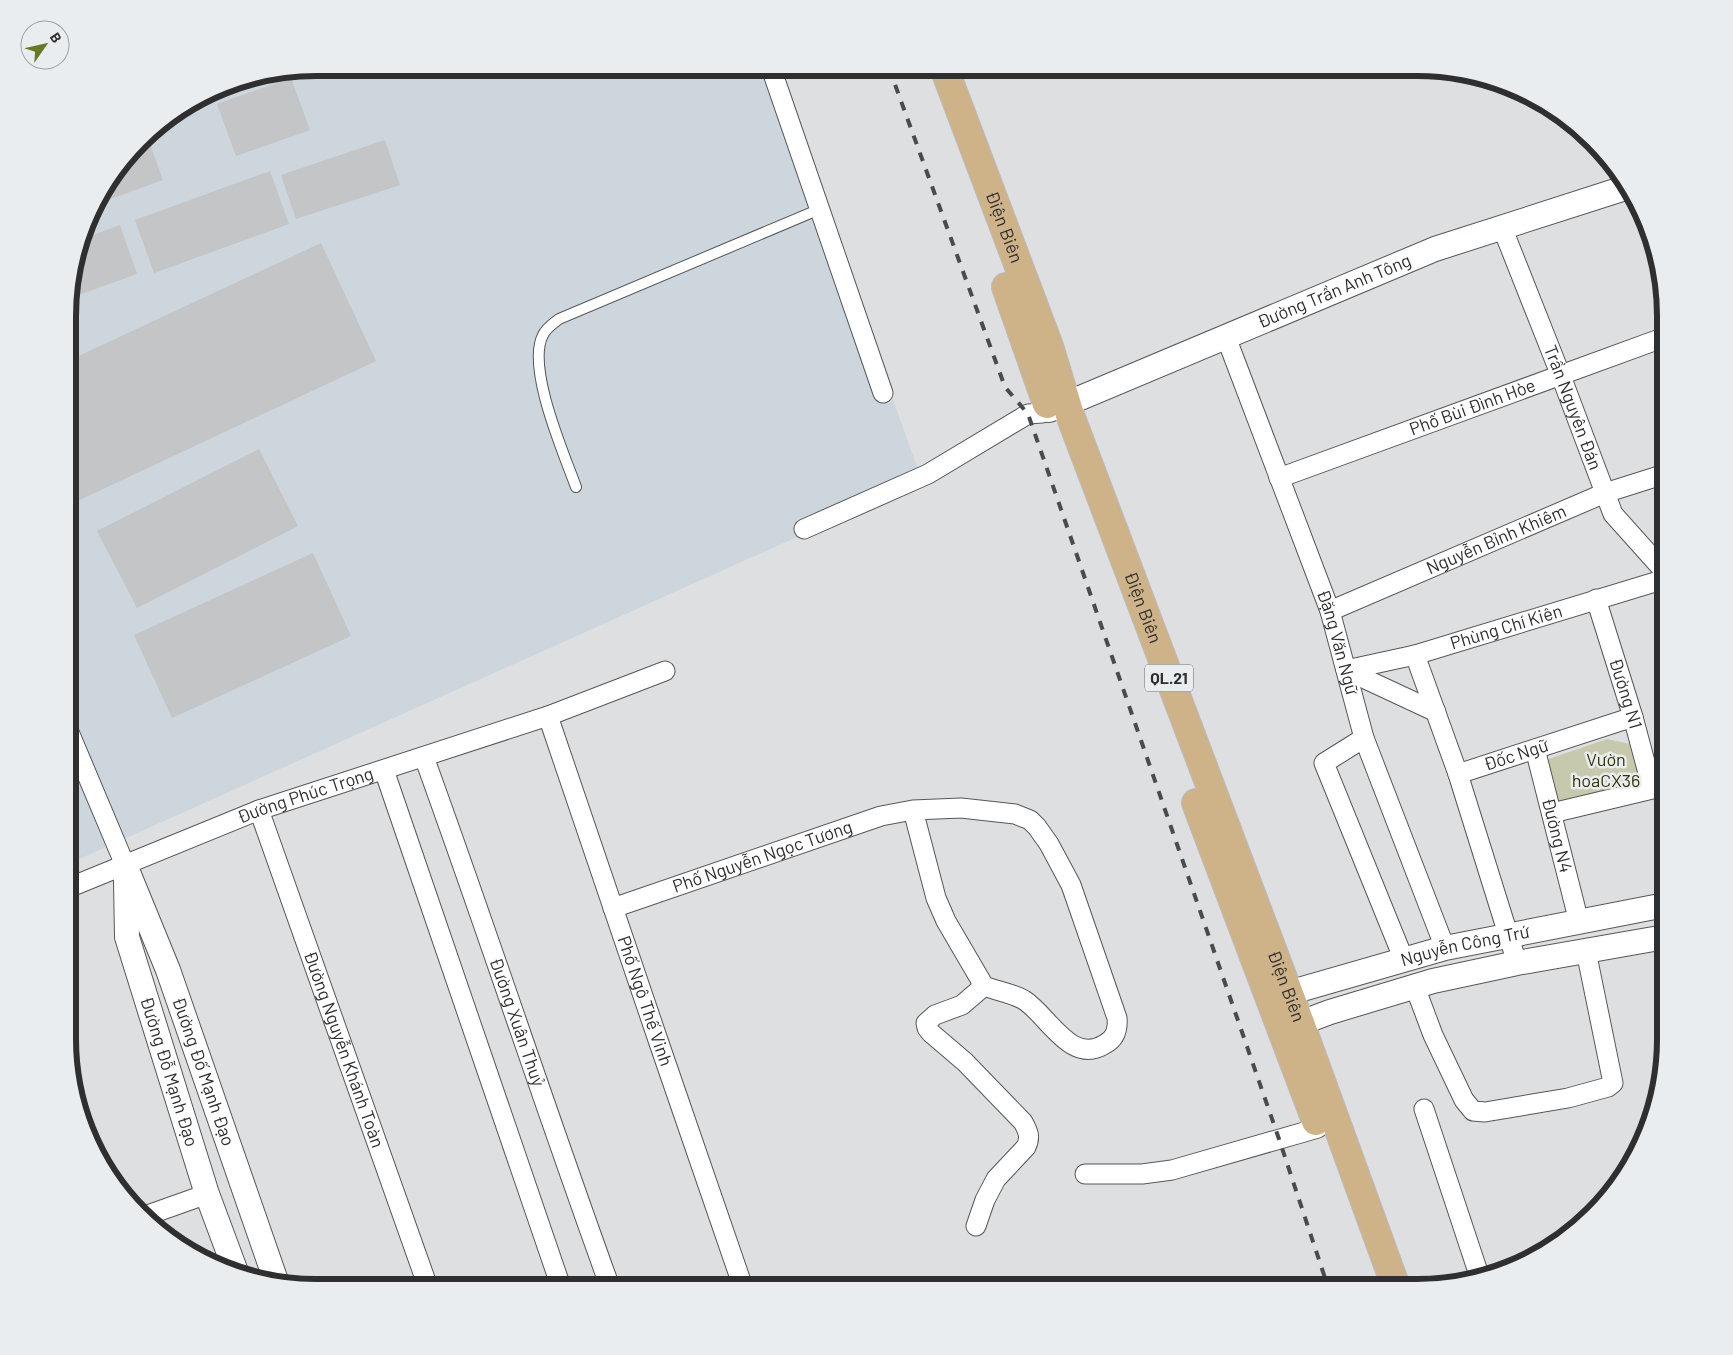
<svg xmlns="http://www.w3.org/2000/svg" width="1733" height="1355" viewBox="0 0 1733 1355" font-family="Barlow,sans-serif">
  <rect width="100%" height="100%" fill="#dddfe1"/>
  <path fill="#cdd5dd" d="M317,68H775L922,481L68,864L70,284L101,192L153,129L236,81Z"/>
  <path fill="#c6c9ab" d="M1607,739L1630,744L1652,788L1552,813L1540,762Z"/>
  <path fill="#c3c5c7" d="M291,78L310,130L236,156L217,104Z
    M147,136L163,180L97,204L101,192Z
    M385,140L400,185L296,219L281,175Z
    M270,171L289,224L154,273L135,220Z
    M120,225L137,274L70,298V284L85,238Z
    M321,243L376,361L69,505L70,360Z
    M259,449L298,526L137,608L97,531Z
    M313,553L351,636L172,718L134,635Z"/>
  <g fill="none" stroke-linecap="round" stroke-linejoin="round">
    <defs>
      <path id="service" d="M576,487C564,454 526,367 543,335C547,327 553,324 559,319L820,209"/>
      <g id="minor">
        <path d="M771,68L883,393"/>
        <path id="s1" d="M1502,227L1561,376L1613,514L1665,572"/>
        <path id="s2" d="M1226,337L1330,611L1364,738L1445,948"/>
        <path id="s3" d="M1279,478L1665,337"/>
        <path d="M804,529L928,474L1028,414L1042,413L1049,410"/>
        <path id="s4" d="M1596,599L1633,717L1652,788"/>
        <path id="s5" d="M1330,611L1605,493L1665,474"/>
        <path d="M1415,655L1458,774L1517,963"/>
        <path id="s6" d="M1346,670L1415,655L1665,579"/>
        <path d="M1346,670L1436,712"/>
        <path id="s7" d="M548,716L659,1043L743,1287"/>
        <path d="M69,732L125,865"/>
        <path d="M1364,738L1324,763L1404,960"/>
        <path id="s8" d="M1535,749L1579,922"/>
        <path id="s9" d="M424,757C488,933 546,1111 610,1287"/>
        <path d="M384,770L561,1287"/>
        <path id="s10" d="M1458,774L1633,717"/>
        <path id="s11" d="M259,810L428,1287"/>
        <path d="M1552,813L1665,786"/>
        <path id="s12" d="M68,888L259,810L548,716L665,671"/>
        <path id="s13" d="M613,908L881,816L913,810L961,808L1015,814L1030,820L1037,827L1049,844L1071,885L1117,1018C1118,1029 1116,1038 1105,1044C1071,1066 1048,1015 1024,1000C1012,993 997,991 984,986L946,921L936,898L913,810"/>
        <path d="M1415,987L1433,1035L1464,1100L1473,1111L1485,1112L1568,1098L1608,1087L1613,1083L1586,951"/>
        <path d="M1424,1109L1479,1275"/>
        <path d="M1085,1174H1142L1172,1170L1318,1128"/>
        <path d="M145,1216L207,1194"/>
        <path d="M976,1226L985,1200L996,1179L1026,1147C1031,1137 1028,1131 1023,1122L965,1062L931,1033L927,1028L926,1023L935,1015L962,1005L984,986"/>
      </g>
      <g id="tertiary">
        <path id="s14" d="M1049,410L1066,404L1435,249L1625,188"/>
        <path id="s15" d="M125,865L168,970L276,1281"/>
        <path id="s16" d="M126,880L127,937L207,1194L236,1272"/>
        <path id="s17" d="M1271,998L1445,948L1665,905"/>
        <path d="M1282,1030L1330,1012L1433,981L1517,963L1665,937"/>
      </g>
      <g id="primary">
        <path id="s18" d="M944,68L1049,346L1070,415L1300,1023L1396,1287"/>
        <path d="M1006,287L1047,404"/>
        <path d="M1196,803L1316,1121"/>
      </g>
    </defs>
    <use href="#service" stroke="#555759" stroke-width="12"/>
    <use href="#minor" stroke="#555759" stroke-width="21"/>
    <use href="#tertiary" stroke="#555759" stroke-width="26"/>
    <use href="#primary" stroke="#bcbcbd" stroke-width="30"/>
    <use href="#service" stroke="#fff" stroke-width="10"/>
    <use href="#minor" stroke="#fff" stroke-width="19"/>
    <use href="#tertiary" stroke="#fff" stroke-width="24"/>
    <use href="#primary" stroke="#ceb389" stroke-width="28"/>
    <path stroke="#4a4b4c" stroke-width="4" stroke-dasharray="9 9" stroke-linecap="butt" d="M889,68L1005,387L1028,414L1279,1139L1328,1287"/>
  </g>
  <g text-anchor="middle" stroke-width="5" stroke-linejoin="round" paint-order="stroke">
    <rect fill="#eaedef" stroke="#676869" stroke-width="1" x="1145" y="664.5" width="48" height="27" rx="4"/>
    <g font-size="16" font-weight="bold" fill="#2f2f30">
      <text x="1169" y="684">QL.21</text>
    </g>
    <g font-size="18" fill="#2f2f30" stroke="#eaedef">
      <text dy="6" stroke="none"><textPath href="#s18" startOffset="170">Điện Biên</textPath></text>
      <text dy="6" stroke="none"><textPath href="#s14" startOffset="309">Đường Trần Anh Tông</textPath></text>
      <text dy="6" stroke="none"><textPath href="#s1" startOffset="194">Trần Nguyên Đán</textPath></text>
      <text dy="6" stroke="none"><textPath href="#s3" startOffset="206">Phố Bùi Đình Hòe</textPath></text>
      <text dy="6" stroke="none"><textPath href="#s5" startOffset="181">Nguyễn Bỉnh Khiêm</textPath></text>
      <text dy="6" stroke="none"><textPath href="#s18" startOffset="575">Điện Biên</textPath></text>
      <text dy="6" stroke="none"><textPath href="#s6" startOffset="166">Phùng Chí Kiên</textPath></text>
      <text dy="6" stroke="none"><textPath href="#s2" startOffset="325">Đặng Văn Ngữ</textPath></text>
      <text dy="6" stroke="none"><textPath href="#s4" startOffset="99">Đường N1</textPath></text>
      <text dy="6" stroke="none"><textPath href="#s10" startOffset="61">Đốc Ngữ</textPath></text>
      <text dy="6" stroke="none"><textPath href="#s12" startOffset="255">Đường Phúc Trọng</textPath></text>
      <text dy="6" stroke="none"><textPath href="#s8" startOffset="89">Đường N4</textPath></text>
      <text dy="6" stroke="none"><textPath href="#s13" startOffset="158">Phố Nguyễn Ngọc Tương</textPath></text>
      <text dy="6" stroke="none"><textPath href="#s17" startOffset="201">Nguyễn Công Trứ</textPath></text>
      <text dy="6" stroke="none"><textPath href="#s18" startOffset="980">Điện Biên</textPath></text>
      <text dy="6" stroke="none"><textPath href="#s7" startOffset="301">Phố Ngô Thế Vinh</textPath></text>
      <text dy="6" stroke="none"><textPath href="#s9" startOffset="281">Đường Xuân Thuỷ</textPath></text>
      <text dy="6" stroke="none"><textPath href="#s11" startOffset="254">Đường Nguyễn Khánh Toàn</textPath></text>
      <text dy="6" stroke="none"><textPath href="#s16" startOffset="198">Đường Đỗ Mạnh Đạo</textPath></text>
      <text dy="6" stroke="none"><textPath href="#s15" startOffset="221">Đường Đố Mạnh Đạo</textPath></text>
    </g>
    <g font-size="18" fill="#323406" stroke="#eaedef">
      <text x="1606" y="766">Vườn<tspan x="1606" dy="21">hoaCX36</tspan></text>
    </g>
  </g>
  <path d="M0 0H1733V1355H0ZM316 76H1417A240 240 0 0 1 1657 316V1039A240 240 0 0 1 1417 1279H316A240 240 0 0 1 76 1039V316A240 240 0 0 1 316 76Z" fill="#eaedef" fill-rule="evenodd"/>
  <path fill="none" stroke="#2f2f30" stroke-width="6" d="M316 76H1417A240 240 0 0 1 1657 316V1039A240 240 0 0 1 1417 1279H316A240 240 0 0 1 76 1039V316A240 240 0 0 1 316 76Z"/>
  <g transform="translate(45 45) rotate(56)"><circle r="24" fill="#eaedef" stroke="#9fa1a3"/>
  <path d="M0-4L9 19L0 12L-9 19Z" fill="#6a7926"/>
  <text y="-8" font-size="14" font-weight="bold" text-anchor="middle" fill="#2f2f30">B</text>
  </g>
</svg>
